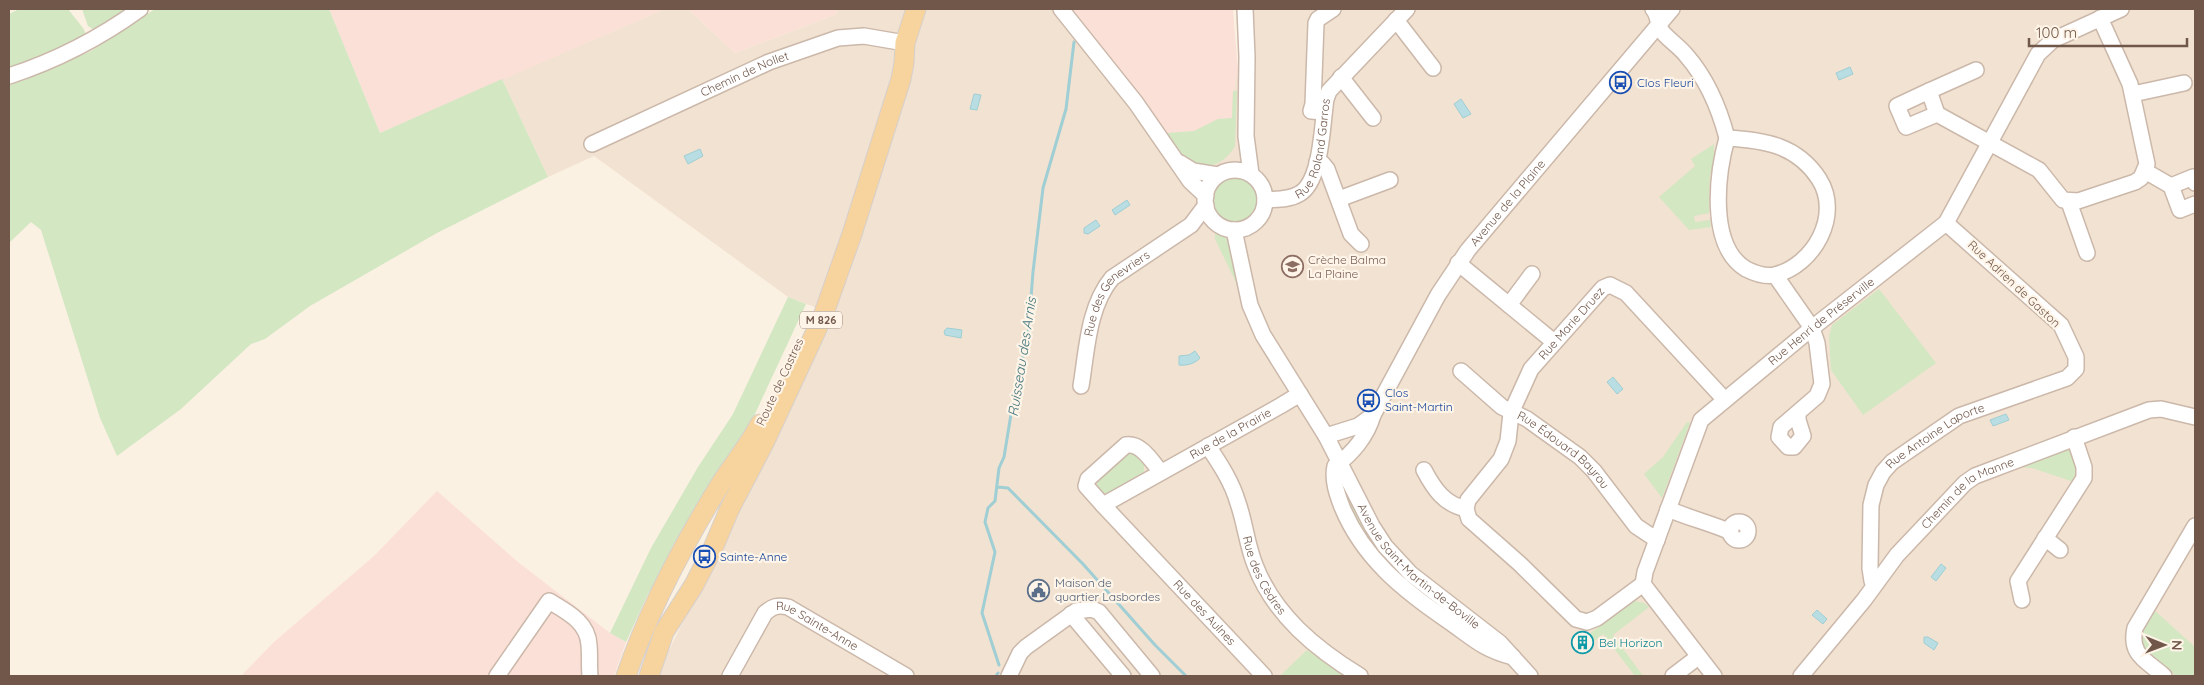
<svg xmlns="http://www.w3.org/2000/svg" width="2204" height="685" viewBox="0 0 2204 685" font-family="Quicksand,sans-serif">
  <rect width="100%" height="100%" fill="#fbf1e3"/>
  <path fill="#f2e2d1" d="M665,9H688L735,53L837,14L836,9H1066L1163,133L1194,131L1233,91L1250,9H2195V676H656L836,315L788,297L594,156L548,177L502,79Z"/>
  <path fill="#fbe0d7" d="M329,9H665L380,133Z
    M688,9H836L837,14L735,53Z
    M1066,9H1233L1238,72L1233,91L1232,118L1218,119L1194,131L1163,134Z
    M437,491L518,562L610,633L626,642L614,676H241L274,642L374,556Z"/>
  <path fill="#d2e7c2" d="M19,9H68L83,28L86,34L82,39L9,71V14Z
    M82,9H131L96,31L88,26Z
    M155,9H329L380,133L502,79L548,177L437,233L310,306L265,339L251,344L181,409L117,456L100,418L41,230L31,222L9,243V85L27,79L91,51Z
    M1233,91H1237L1235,146C1225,164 1204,174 1186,158C1179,152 1173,141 1167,133L1194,131L1218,119L1232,118Z
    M1714,144V168L1710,174L1709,192V213L1694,216L1695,222L1710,220L1711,227L1689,230L1659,197L1695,166L1691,159Z
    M1211 200a24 24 0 1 1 48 0a24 24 0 1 1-48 0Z
    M1215,233L1224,236L1231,243L1245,301L1215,239Z
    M1879,289L1936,363L1863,415L1831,370L1829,336L1832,325Z
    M788,297L806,304L747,431L671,549L674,551L648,594L626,642L610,633L651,548L698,467L733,414Z
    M1687,422L1690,423L1662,498L1644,474L1663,457Z
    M2069,448C2082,456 2080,471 2077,483L2032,468L2015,467Z
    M1129,451L1135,453L1144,464V472L1107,493H1101L1096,487L1098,479Z
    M1339,478L1366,529L1477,629L1413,591L1359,530Z
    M1635,601L1644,603L1649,607L1613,635L1643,676H1635L1603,634L1594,641L1589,634L1630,603Z
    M2154,610L2195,647V676H2176L2142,646L2141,633Z
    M1307,650L1344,676H1280Z"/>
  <path fill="#b8dee3" stroke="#9fced4" d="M1850,67L1853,74L1839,80L1836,73Z
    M974,94L981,95L977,110L970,109Z
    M1461,99L1471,114L1463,118L1454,104Z
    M700,149L703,156L688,164L684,156Z
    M1127,200L1130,205L1115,215L1112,210Z
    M1096,220L1100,226L1088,234L1084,233V228Z
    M947,328L962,330L961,338L945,335L944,331Z
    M1195,351L1200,358C1196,363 1187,366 1179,365V356L1189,355Z
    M1613,377L1623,389L1617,394L1607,382Z
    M2006,414L2009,420L1993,426L1990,420Z
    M1941,564L1946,568L1936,581L1931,577Z
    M1817,610L1827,619L1823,624L1812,615Z
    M1924,637H1928L1938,643L1934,650L1924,643Z"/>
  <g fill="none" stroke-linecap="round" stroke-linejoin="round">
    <path stroke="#9fced4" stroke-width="3" d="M998,487L1008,488L1083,564L1155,645L1186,676
      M999,665L982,613L995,552L985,522L988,508L995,501L999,468L1004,457L1015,390L1028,336L1033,272L1043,188L1066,109L1074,42
      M996,676L998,673"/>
    <defs>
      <g id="minor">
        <path d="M1061,9L1136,103L1190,181L1206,196"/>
        <path d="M1245,9L1247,57L1246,136L1251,174"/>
        <path d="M1653,9C1659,16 1657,23 1661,30C1665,37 1680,47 1686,55C1707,79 1719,107 1727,138"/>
        <path d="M1396,20L1433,68"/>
        <path d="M9,76C55,61 100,38 140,9"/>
        <path d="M1341,77L1373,118"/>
        <path d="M1929,91L1937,114L1906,127L1897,106Z"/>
        <path d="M1929,91L1976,70"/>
        <path d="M2133,94L2184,83"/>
        <path d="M1324,112L1311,111L1313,104L1316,23L1318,19L1333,9"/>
        <path d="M1937,114L2039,170L2063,200L2078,201L2135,182L2141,178L2147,164L2130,84L2100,18"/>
        <path d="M1727,138C1764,140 1797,145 1819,179C1842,215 1814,265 1775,275C1766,277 1754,273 1746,269C1708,246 1717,174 1727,138Z"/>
        <path id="s1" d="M592,144L769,62L838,38L864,36L905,43"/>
        <path d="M1317,162L1322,163L1327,169L1351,234L1361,244"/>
        <path d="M1180,163L1193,171L1218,175"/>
        <circle cx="1235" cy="200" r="30"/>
        <path d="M2145,171L2171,186L2180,210L2195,204"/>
        <path d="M2171,186L2193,177L2195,183"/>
        <path d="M1339,199L1390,180"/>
        <path id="s2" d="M1265,200C1276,199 1289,200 1299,194C1322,182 1322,123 1326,99L1329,91L1407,9"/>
        <path d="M2069,202L2087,253"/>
        <path id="s3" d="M1234,230L1250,305L1263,335L1326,436L1372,526L1385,546L1411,574L1500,643L1530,676"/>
        <path d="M1458,263L1554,342"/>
        <path d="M1775,275L1812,328L1817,343L1822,384L1817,396L1781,427L1779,437L1788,447H1794L1803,436L1798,420V413"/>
        <path d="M1509,305L1532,274"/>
        <path id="s4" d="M1461,371L1502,407L1527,419L1580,457L1594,471L1636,526L1657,540"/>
        <path id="s5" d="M1081,386C1087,350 1088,307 1112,278L1191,225L1206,205"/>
        <path d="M1326,436L1358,426L1373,415"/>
        <path id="s6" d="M1208,446C1220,464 1232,482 1238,503C1245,523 1247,545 1255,565C1274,615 1316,649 1360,676"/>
        <path d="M1424,470C1434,489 1444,504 1466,509"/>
        <path id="s7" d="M1161,472C1152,462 1142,443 1126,445L1088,479L1086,486L1103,505L1280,406L1300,394"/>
        <path id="s8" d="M1103,505L1264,676"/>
        <path d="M1668,509C1689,518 1710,523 1731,532"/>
        <circle cx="1739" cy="531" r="9"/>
        <path d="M2045,538L2060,550"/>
        <path id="s9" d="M1643,584L1597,618L1587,622L1576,619L1520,564L1469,519L1466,509L1468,500L1501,459L1508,441L1511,413L1531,369L1603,288L1610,285L1626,293L1725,400"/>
        <path id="s10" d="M1875,584L1872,581L1870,568L1871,505L1876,485L1883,472L1892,462L1959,416L2067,378L2076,369V357L2061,325L1946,223"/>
        <path d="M2022,600L2018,581L2084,478V467L2074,437"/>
        <path d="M1071,614L1123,676"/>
        <path id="s11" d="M1513,657C1482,649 1473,638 1447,620C1403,590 1363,558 1342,507C1337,494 1332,480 1335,466C1352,454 1367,436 1373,415L1438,295L1468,250L1672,9"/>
        <path d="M497,676L549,601C567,612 588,622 589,645C590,655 589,666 590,676"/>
        <path id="s12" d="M730,676L765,613C773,606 778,605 788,607L906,676"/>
        <path d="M1009,676L1020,653L1026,647L1076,611L1092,609L1099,612L1152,676"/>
        <path d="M1673,676L1698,657"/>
        <path id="s13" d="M1714,676L1643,584L1645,572L1701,420L1812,328L1946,223L2038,54L2053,40L2121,9"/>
        <path id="s14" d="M1801,676L1864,600L1897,555L1965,483L1975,476L2149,410L2161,409L2195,417"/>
        <path d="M2164,676C2146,660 2129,655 2135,628L2195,526"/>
      </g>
      <path id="major" d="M626,676C649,609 683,545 720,485C733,464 749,446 760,424
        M649,676L664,632L694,585L713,548L730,508L764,443L823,316L852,234L901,79L904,63L905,43L916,9"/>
    </defs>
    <use href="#minor" stroke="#cbb8aa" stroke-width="18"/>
    <use href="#major" stroke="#d7d0cc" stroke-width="21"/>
    <use href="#minor" stroke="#fff" stroke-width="15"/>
    <use href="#major" stroke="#f7d39e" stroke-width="19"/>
  </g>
  <defs>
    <symbol id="bus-ring" viewBox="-11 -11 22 22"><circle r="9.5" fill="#fef5e8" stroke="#1a4fb4" stroke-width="1.5"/><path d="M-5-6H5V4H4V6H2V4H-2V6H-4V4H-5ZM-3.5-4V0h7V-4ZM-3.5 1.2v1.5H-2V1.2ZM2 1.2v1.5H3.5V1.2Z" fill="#1a4fb4"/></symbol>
    <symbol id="school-ring" viewBox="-11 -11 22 22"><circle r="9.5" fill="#fef5e8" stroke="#8d6e63" stroke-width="1.5"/><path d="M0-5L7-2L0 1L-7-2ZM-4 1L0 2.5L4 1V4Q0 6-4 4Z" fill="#8d6e63"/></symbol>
    <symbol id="civic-ring" viewBox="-11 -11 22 22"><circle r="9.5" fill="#fef5e8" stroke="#5c6f8a" stroke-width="1.5"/><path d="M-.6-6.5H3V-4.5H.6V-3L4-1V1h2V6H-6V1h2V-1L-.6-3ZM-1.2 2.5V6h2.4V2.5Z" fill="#5c6f8a"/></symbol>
    <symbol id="building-ring" viewBox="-11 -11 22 22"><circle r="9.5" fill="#fef5e8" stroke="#0f9aa8" stroke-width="1.5"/><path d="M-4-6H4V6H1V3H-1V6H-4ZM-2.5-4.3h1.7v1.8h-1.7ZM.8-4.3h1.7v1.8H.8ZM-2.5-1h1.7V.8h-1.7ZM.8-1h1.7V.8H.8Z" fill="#0f9aa8"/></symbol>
  </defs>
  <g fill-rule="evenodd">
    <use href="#bus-ring" x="1608" y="70" width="25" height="25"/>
    <use href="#school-ring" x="1280" y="254" width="25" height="25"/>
    <use href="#bus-ring" x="1356" y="388" width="25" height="25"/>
    <use href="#bus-ring" x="692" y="544" width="25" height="25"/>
    <use href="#civic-ring" x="1026" y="578" width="25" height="25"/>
    <use href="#building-ring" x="1570" y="630" width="25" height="25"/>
  </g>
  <g text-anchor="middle" stroke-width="4.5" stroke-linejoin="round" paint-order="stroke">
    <rect fill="#fef5e8" stroke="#9b8679" stroke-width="1" x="800" y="311.5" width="42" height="17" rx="4"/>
    <g font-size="11" font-weight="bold" fill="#71574a">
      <text x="821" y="324">M 826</text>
    </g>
    <g font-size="12" fill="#71574a" stroke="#fef5e8">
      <text dy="4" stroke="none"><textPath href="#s1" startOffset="168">Chemin de Nollet</textPath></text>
      <text dy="4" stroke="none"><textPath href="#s2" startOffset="84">Rue Roland Garros</textPath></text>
      <text dy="4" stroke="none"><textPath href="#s11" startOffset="592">Avenue de la Plaine</textPath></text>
      <text transform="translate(2014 284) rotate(43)" y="4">Rue Adrien de Gaston</text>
      <text dy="4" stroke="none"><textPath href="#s5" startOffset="104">Rue des Genevriers</textPath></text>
      <text dy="4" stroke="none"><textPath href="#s13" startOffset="446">Rue Henri de Préserville</textPath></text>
      <text dy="4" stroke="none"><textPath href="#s9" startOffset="455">Rue Marie Druez</textPath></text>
      <text transform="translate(780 382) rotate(-65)" y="4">Route de Castres</text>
      <text dy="4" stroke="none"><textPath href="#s7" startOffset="276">Rue de la Prairie</textPath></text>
      <text dy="4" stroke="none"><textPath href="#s10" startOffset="180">Rue Antoine Laporte</textPath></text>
      <text dy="4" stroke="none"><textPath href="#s4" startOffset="130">Rue Édouard Bayrou</textPath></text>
      <text dy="4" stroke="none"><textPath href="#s14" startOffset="250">Chemin de la Manne</textPath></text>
      <text dy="4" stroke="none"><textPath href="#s3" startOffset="391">Avenue Saint-Martin-de-Boville</textPath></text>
      <text dy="4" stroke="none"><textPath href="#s6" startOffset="142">Rue des Cèdres</textPath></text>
      <text dy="4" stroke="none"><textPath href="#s8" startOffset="148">Rue des Aulnes</textPath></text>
      <text dy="4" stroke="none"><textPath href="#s12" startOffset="131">Rue Sainte-Anne</textPath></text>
    </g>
    <g font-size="12" fill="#164399" stroke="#fef5e8" text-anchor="start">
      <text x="1637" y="87">Clos Fleuri</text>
      <text x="1385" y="397">Clos<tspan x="1385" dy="14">Saint-Martin</tspan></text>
      <text x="720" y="561">Sainte-Anne</text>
    </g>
    <g font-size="12" fill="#785e54" stroke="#fef5e8" text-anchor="start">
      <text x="1308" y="264">Crèche Balma<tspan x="1308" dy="14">La Plaine</tspan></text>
    </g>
    <g font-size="12" fill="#4e5e75" stroke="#fef5e8" text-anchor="start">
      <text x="1055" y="587">Maison de<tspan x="1055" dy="14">quartier Lasbordes</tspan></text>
    </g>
    <g font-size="12" fill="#0d838f" stroke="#fef5e8" text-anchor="start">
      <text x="1599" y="647">Bel Horizon</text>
    </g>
    <g font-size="14" font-style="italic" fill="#42757d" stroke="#fef5e8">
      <text transform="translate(1022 357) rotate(-81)" y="5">Ruisseau des Arnis</text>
    </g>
  </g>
  <rect width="2204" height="685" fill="none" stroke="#71574a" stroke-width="20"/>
  <g transform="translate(2164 645) rotate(91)" stroke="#fef5e8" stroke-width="4" paint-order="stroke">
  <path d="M0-4L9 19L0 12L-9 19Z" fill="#71574a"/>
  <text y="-8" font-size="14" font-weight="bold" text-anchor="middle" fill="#71574a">N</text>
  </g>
  <path d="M2029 38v8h158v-8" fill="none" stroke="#71574a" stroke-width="2.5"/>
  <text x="2036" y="38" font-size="15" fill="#71574a" stroke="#fef5e8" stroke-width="4" paint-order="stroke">100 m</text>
</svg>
